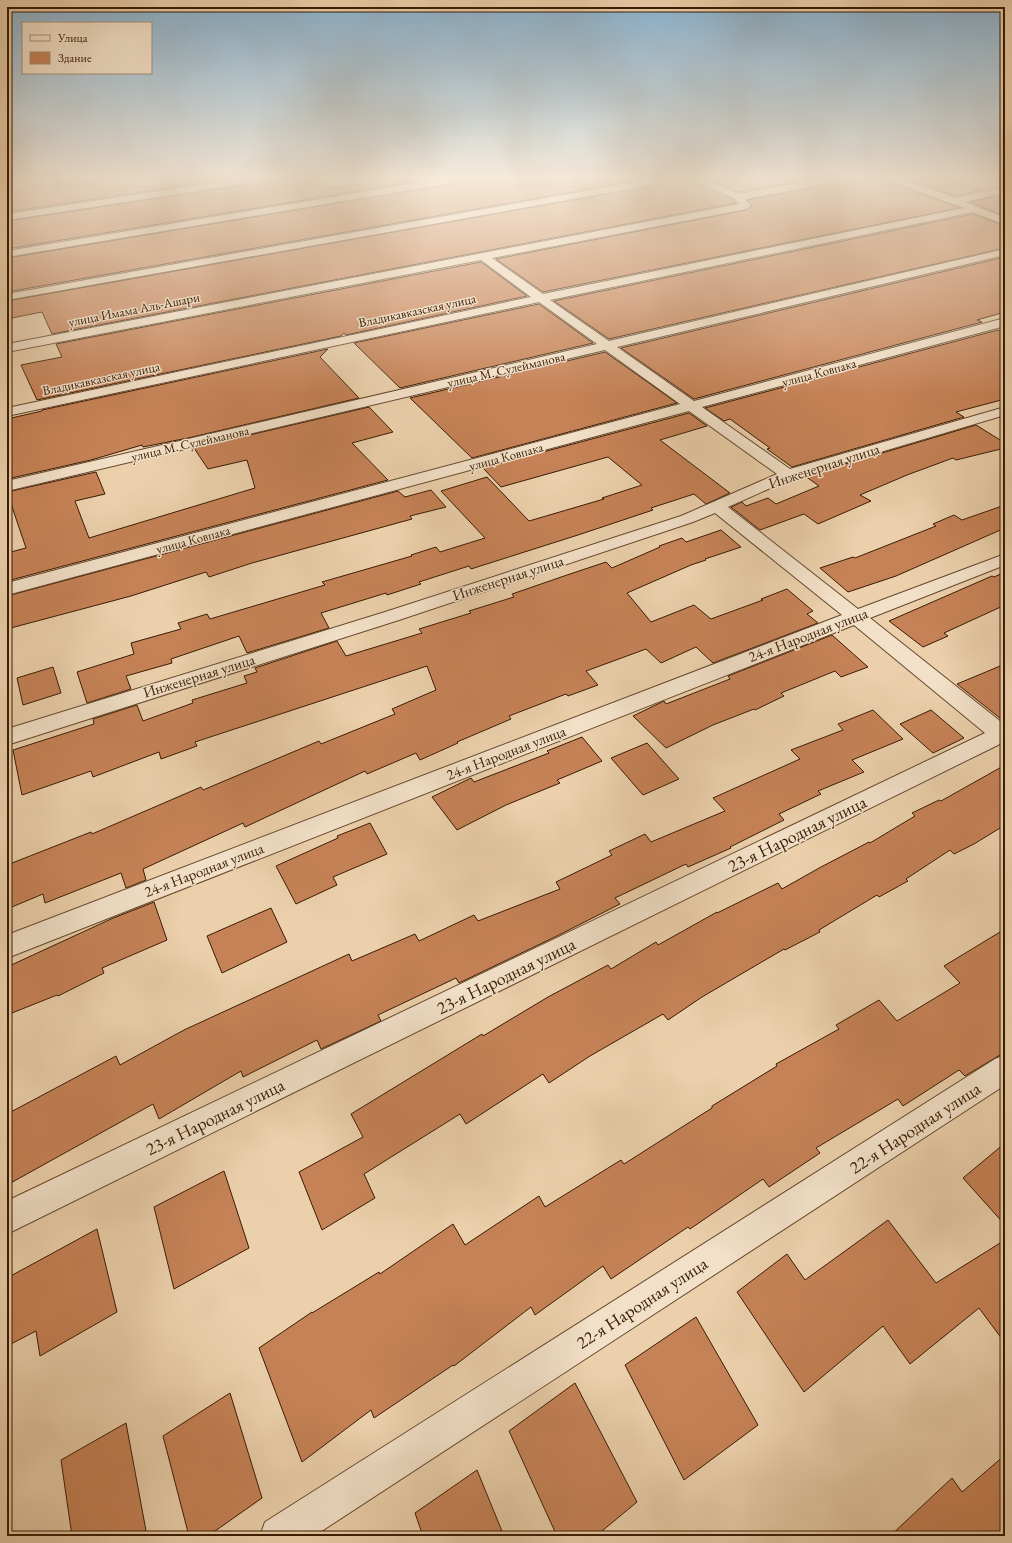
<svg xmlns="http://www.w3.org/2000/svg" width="1012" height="1543" viewBox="0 0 1012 1543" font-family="'EB Garamond',serif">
  <rect width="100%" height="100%" fill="#ebd0ab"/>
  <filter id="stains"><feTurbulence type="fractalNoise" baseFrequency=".005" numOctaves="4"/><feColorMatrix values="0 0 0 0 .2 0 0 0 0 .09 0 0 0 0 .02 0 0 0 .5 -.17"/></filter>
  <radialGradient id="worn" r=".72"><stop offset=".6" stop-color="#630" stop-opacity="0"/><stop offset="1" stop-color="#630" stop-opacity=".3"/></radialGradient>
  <path fill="#c68257" stroke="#391b03" d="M82,179H130L138,187L195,179H230L7,212V190Z
    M263,179H318L330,187L336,188L400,179H433L7,249V221L258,183Z
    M463,179H645L7,292V258L458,183Z
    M673,179H690L734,200L736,203L52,334L42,312L7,319V301L668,183Z
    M707,179H814L739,192Z
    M842,179H889L890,182L959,208L543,292L496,259L746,210L752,206L748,200L837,183Z
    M906,179H953L983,190L956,196Z
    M998,196L1005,199V216L970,202Z
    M973,214L1005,226V248L609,339L554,301Z
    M1005,257V312L977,320L982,322L694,399L621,348Z
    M481,262L527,296L346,335L344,333L341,336L37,400L21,365L62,357L56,344Z
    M539,304L593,343L400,388L354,343Z
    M998,330L1005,333V399L956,412L964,417L792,467L767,449L770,448L730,419L724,421L705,408Z
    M328,349L320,357L359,398L188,438L143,447L142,445L91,460L7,479V419L42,411V410Z
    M605,352L677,403L472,458L410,398Z
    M369,407L393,432L352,443L388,480L7,581V553L26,548L7,492L96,472L105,494L75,501L89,538L255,488L247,460L208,469L194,448Z
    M689,413L707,426L660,440L730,493L706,504L694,494L651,508L653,510L578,535L471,569L469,566L419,582L421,584L387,595L386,593L321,613L329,628L247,653L239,636L171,659L172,663L126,676L131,689L87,703L77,672L134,654L131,643L181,629L178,623L207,614L210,619L325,585L322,582L412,556L411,555L436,547L440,552L485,538L441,491L487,477L529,521L604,499L602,498L642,485L608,457L501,487L483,468Z
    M976,425L1005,443V448L956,460L953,458L907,475L860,495L871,501L818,524L804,514L760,530L731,507L742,502L746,506L768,498L776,504L819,486L805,476Z
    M431,490L446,507L410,516L412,519L252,563L209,577L206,572L131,596L7,629V596L398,491L405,497Z
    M1005,505V528L896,576L848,592L820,568L853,557L855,558L936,526L933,524L954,515L962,520Z
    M721,530L741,547L705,559L706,560L691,565L627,593L651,622L694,605L711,619L763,600L761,599L787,589L813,611L807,614L818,623L713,663L696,647L661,663L646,649L586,671L598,685L568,696L566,694L509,716L511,719L457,742L458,743L420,760L416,753L367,774L365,771L245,827L243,823L143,869L146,880L126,888L121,873L45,903L43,894L7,909V865L91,832L92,834L201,787L203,790L319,741L321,744L395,714L392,709L436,690L427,666L195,742L197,746L161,759L159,752L93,777L91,771L22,795L13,750L94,724L93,719L137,705L143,721L193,703L192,700L247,683L244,676L257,672L255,668L337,641L346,656L422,633L419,629L471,613L469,611L514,597L512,594L567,575L606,562L612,568L660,547L659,546L682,538L686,542Z
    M1005,572V605L944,633L948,636L923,647L889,621L992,576L994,577Z
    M832,635L868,667L841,677L835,671L781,693L784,696L755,710L754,709L713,725L666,748L633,716L664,701L666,704L730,679L728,676Z
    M1005,664V722L957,684Z
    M53,667L61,693L23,705L17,678Z
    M873,710L903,739L852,760L864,772L818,791L821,794L779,814L784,820L730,847L731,848L688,867L686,864L615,898L620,904L557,936L459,983L456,978L378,1015L381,1021L321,1049L317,1040L243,1077L241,1071L159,1119L153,1104L7,1185V1114L116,1056L120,1065L184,1030L349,954L352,961L415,934L419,941L474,915L478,921L560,889L556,882L612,855L609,851L645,834L651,842L725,811L713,798L800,759L791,750L843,730L838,724Z
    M931,710L964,738L933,753L900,724Z
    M582,737L602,761L557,780L560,783L506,805L457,830L432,797L471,778L474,782L549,753L547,751Z
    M647,743L679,779L643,795L611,758Z
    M1005,765V825L974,844L954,854L950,850L906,879L908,881L879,897L877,895L819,930L820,932L785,950L784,949L702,997L668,1020L663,1014L590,1056L549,1083L543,1074L466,1124L460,1114L364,1174L375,1198L322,1230L299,1172L363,1137L351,1114L482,1034L483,1036L548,997L608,965L611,969L656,942L658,945L717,912V913L778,883L782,889L821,867L869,842L870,843L915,816L912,813L939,800L941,801Z
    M370,823L387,854L333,877L337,885L296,904L276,866L338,838L337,836Z
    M154,902L167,940L102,968L104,973L58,996L57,995L7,1015V967L111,919Z
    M271,908L287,942L222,973L207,936Z
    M1005,929V1052L965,1076L959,1070L903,1106L898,1099L816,1148L820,1153L769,1187L763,1179L690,1229L688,1227L611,1279L603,1266L535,1315L531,1307L454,1366L453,1365L374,1418L371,1410L302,1462L259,1348L312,1312V1313L379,1272L380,1274L453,1224L465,1245L539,1196L545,1207L621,1160L624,1164L712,1108V1106L777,1066L776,1064L839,1029L836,1025L879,1000L897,1021L960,983L944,966Z
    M1005,1143V1225L963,1178Z
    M224,1171L249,1248L174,1289L154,1207Z
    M888,1220L936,1283L1005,1240V1343L979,1308L910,1364L883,1326L804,1392L737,1292L787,1254L805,1280Z
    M97,1229L117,1312L40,1356L36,1331L7,1346V1278Z
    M696,1317L758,1425L684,1480L625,1365Z
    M575,1383L637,1502L596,1536H557L509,1431Z
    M230,1393L262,1498L208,1536H189L163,1436Z
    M126,1423L147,1536H72L61,1460Z
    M1005,1455V1536H890L952,1478L962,1492Z
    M477,1470L504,1536H423L415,1513Z"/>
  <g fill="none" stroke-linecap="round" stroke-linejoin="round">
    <defs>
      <path id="minor" d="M240,179H262L258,182L7,220V214Z
        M442,179H462L458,182L7,257V251Z
        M653,179H672L668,182L7,300V294Z
        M691,179H703L739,194L822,179H841L837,182L745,199L751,206L746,209L492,258L543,294L964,208L891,181L890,179H902L956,198L1005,187V193L965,202L1005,218V225L973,212L550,300L609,341L1005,249V255L617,347L694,401L1005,318V326L702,407L790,469L1005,407V415L793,478L728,507L858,609L1005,554V565L870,618L1005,725V746L1000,744L7,1234V1201L985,733L854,625L7,958V935L842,615L715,513L693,522L399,620L7,745V729L385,612L681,516L777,474L689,411L7,595V583L680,404L605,350L7,491V481L597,344L539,302L7,416V408L531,297L481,260L7,352V344L739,204L735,199Z
        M1005,1055V1085L314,1536H260L265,1522L995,1059Z"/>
    </defs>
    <use href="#minor" stroke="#66482d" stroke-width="2"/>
    <use href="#minor" fill="#f2e0c8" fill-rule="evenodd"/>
  </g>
  <linearGradient id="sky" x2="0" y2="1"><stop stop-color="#89b4d3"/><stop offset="0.45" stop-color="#f6ead9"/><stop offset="1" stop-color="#f6ead9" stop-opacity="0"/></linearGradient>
  <rect width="1012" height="395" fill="url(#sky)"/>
  <g text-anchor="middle" stroke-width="3" stroke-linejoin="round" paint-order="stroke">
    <g font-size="13" fill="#391b03" stroke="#f2e0c8">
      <text transform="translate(134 309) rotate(-11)" y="5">улица Имама Аль-Ашари</text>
      <text transform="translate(417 310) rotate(-12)" y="5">Владикавказская улица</text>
      <text transform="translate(506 369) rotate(-13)" y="5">улица М. Сулейманова</text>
      <text transform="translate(819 372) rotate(-15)" y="5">улица Ковпака</text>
      <text transform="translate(101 378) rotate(-12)" y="5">Владикавказская улица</text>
      <text transform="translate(190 443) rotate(-13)" y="5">улица М. Сулейманова</text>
      <text transform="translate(506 456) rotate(-15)" y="5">улица Ковпака</text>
      <text transform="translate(193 539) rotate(-15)" y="5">улица Ковпака</text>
    </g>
    <g font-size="15" fill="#391b03" stroke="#f2e0c8">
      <text transform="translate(824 466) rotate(-18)" y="5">Инженерная улица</text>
      <text transform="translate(508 578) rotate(-18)" y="5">Инженерная улица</text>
      <text transform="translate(808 635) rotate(-21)" y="5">24-я Народная улица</text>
      <text transform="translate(199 676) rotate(-17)" y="5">Инженерная улица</text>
      <text transform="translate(506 753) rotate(-21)" y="5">24-я Народная улица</text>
      <text transform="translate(204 870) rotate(-21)" y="5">24-я Народная улица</text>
    </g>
    <g font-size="18" fill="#391b03" stroke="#f2e0c8">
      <text transform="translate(797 834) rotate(-26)" y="6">23-я Народная улица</text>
      <text transform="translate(506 976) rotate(-26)" y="6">23-я Народная улица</text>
      <text transform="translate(215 1117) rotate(-26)" y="6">23-я Народная улица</text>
      <text transform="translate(915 1128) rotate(-33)" y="6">22-я Народная улица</text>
      <text transform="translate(642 1303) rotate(-33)" y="6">22-я Народная улица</text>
    </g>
  </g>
  <rect width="1012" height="1543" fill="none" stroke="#ebd0ab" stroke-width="24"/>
  <rect x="8" y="8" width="996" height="1527" fill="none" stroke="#391b03" stroke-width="2"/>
  <rect x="12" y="12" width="988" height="1519" fill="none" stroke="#391b03"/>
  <rect x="22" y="22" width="130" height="52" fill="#f2e0c8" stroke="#a89179"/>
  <rect x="30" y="35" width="20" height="6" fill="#f2e0c8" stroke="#a89179"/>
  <text x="58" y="42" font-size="12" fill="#391b03">Улица</text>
  <rect x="30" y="52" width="20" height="12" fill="#c68257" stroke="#a89179"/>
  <text x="58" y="62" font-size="12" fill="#391b03">Здание</text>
  <rect width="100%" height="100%" filter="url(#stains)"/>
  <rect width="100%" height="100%" fill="url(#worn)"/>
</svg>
